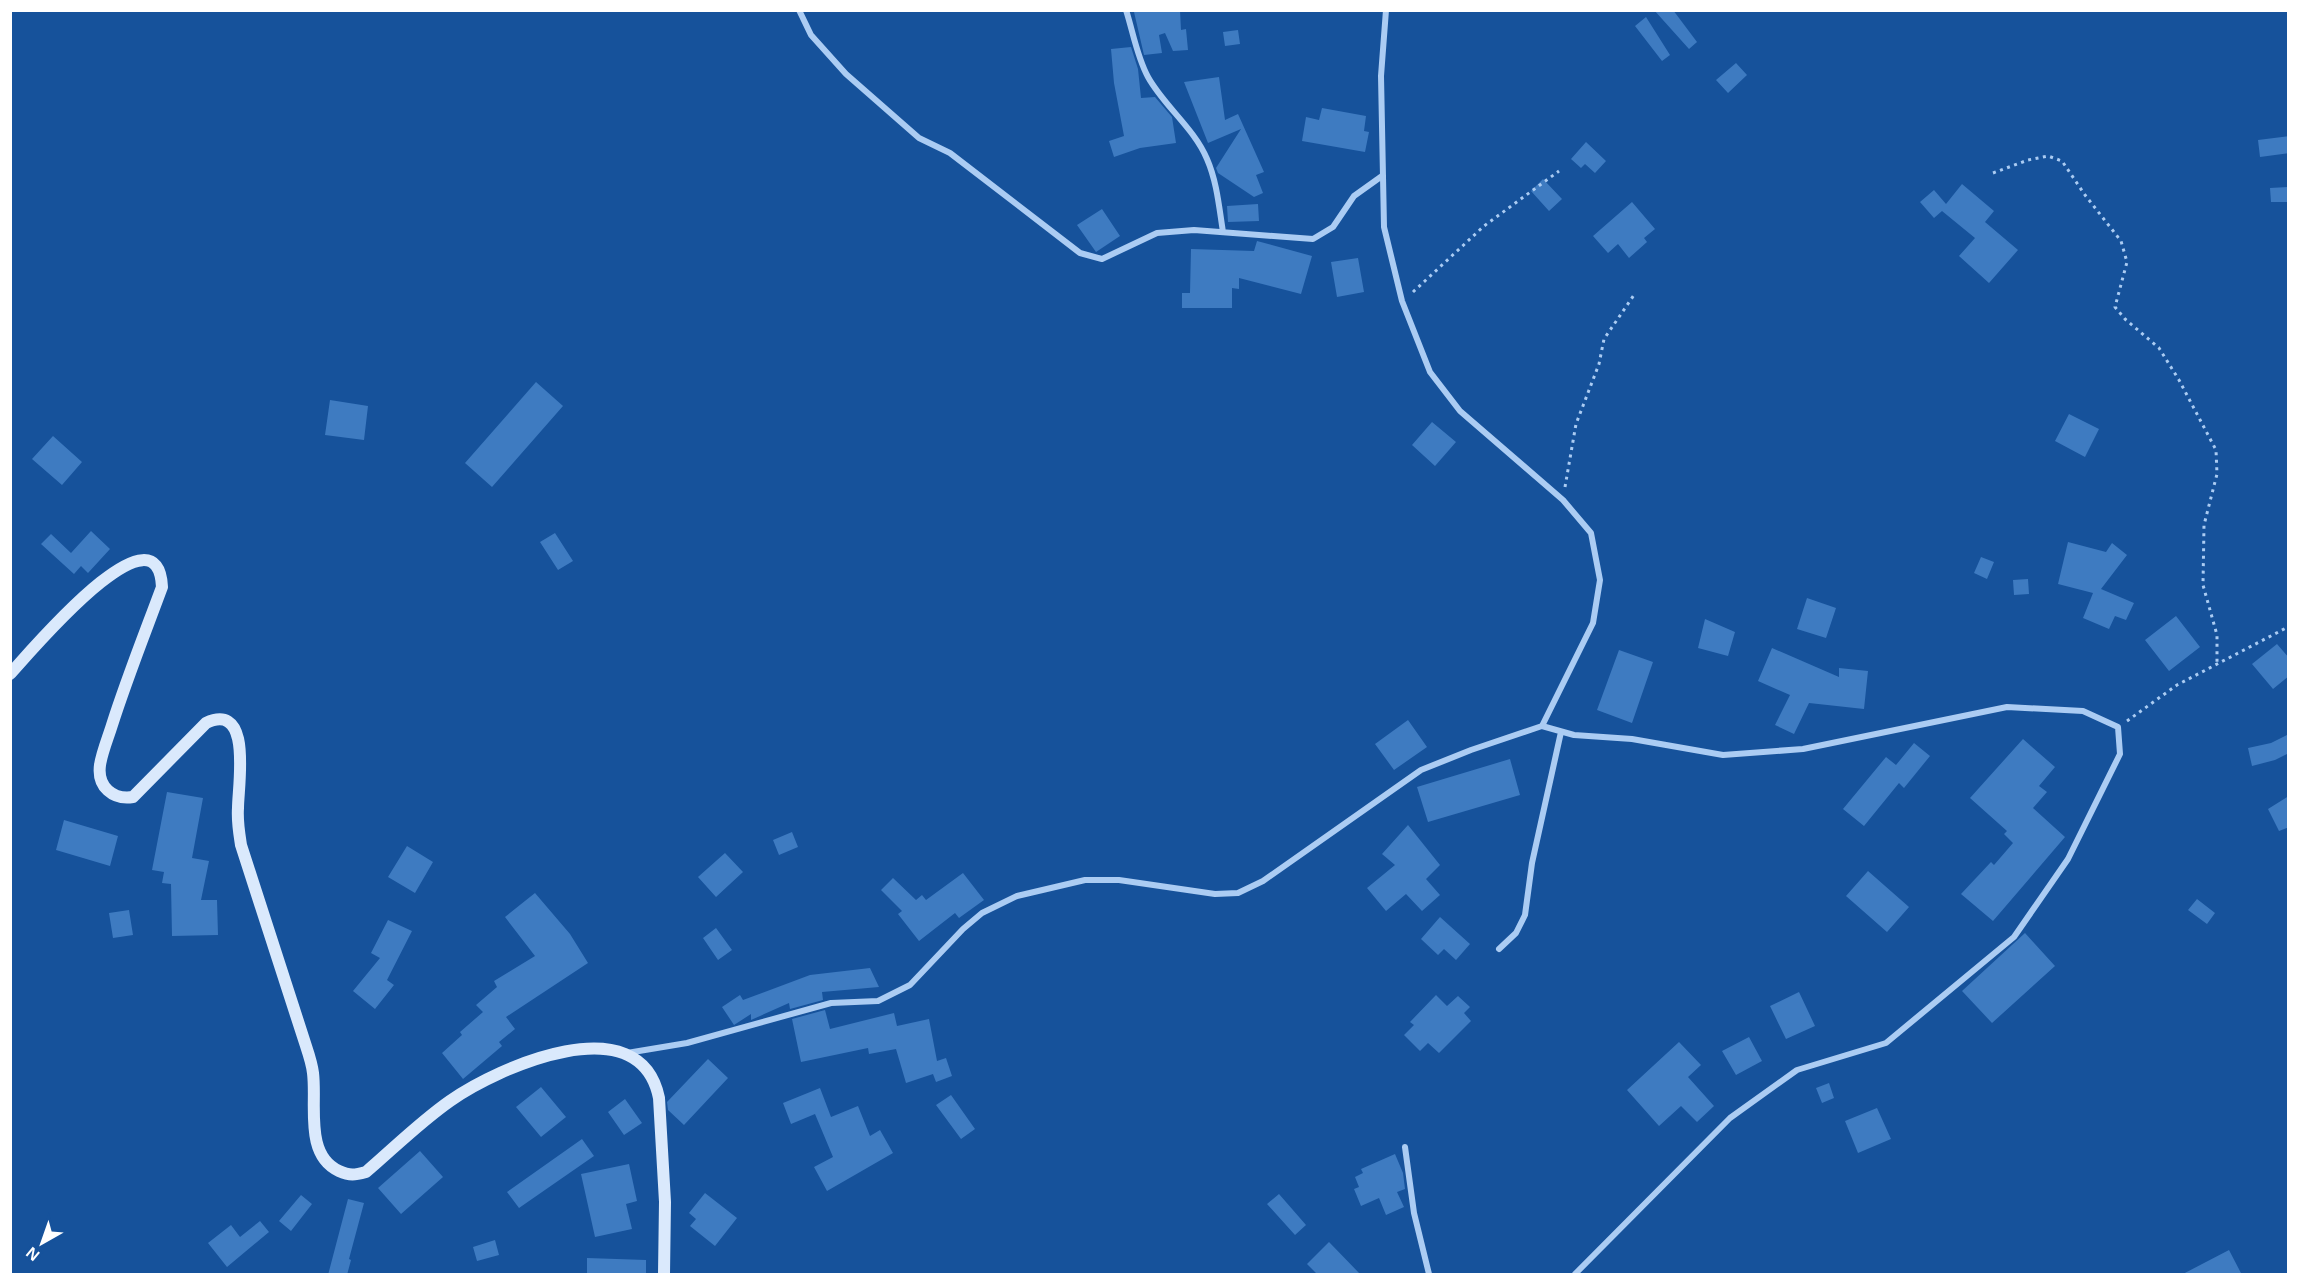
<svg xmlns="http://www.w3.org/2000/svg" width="2299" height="1285" viewBox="0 0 2299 1285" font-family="Helvetica,sans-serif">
  <rect width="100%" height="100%" fill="#16529b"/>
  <path fill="#3e7bc1" d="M1180,10L1181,30L1186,29L1188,50L1173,51L1165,33L1159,35L1162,53L1144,55L1134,12Z
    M1654,10H1673L1697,42L1689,49Z
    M1646,17L1670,55L1662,61L1635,26Z
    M1238,30L1240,44L1225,46L1223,32Z
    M1131,47L1138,69L1141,98L1155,97L1172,117L1176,143L1140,148L1114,157L1109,141L1124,136L1114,83L1111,49Z
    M1736,63L1747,75L1728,93L1716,80Z
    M1219,77L1225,120L1238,114L1264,172L1256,175L1263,193L1254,197L1218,173L1216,168L1241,129L1208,143L1184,82Z
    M1322,108L1366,116L1364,131L1369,132L1365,152L1302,141L1306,117L1319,120Z
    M2289,136V153L2260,157L2258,140Z
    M1586,142L1606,161L1595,173L1585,164L1581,168L1571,159Z
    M1543,179L1562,199L1549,211L1531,191Z
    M1962,184L1994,211L1985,222L2018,250L1989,283L1959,256L1975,238L1942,211L1934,218L1920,202L1934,190L1946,204Z
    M2289,187V202H2271L2270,188Z
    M1632,202L1655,229L1644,238L1647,242L1629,258L1618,244L1608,253L1593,236Z
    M1258,204L1259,221L1228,222L1227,206Z
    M1102,209L1120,236L1096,252L1077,225Z
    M1257,241L1312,256L1301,294L1239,278V289L1232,288V308H1182V293H1190L1191,249L1254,251Z
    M1358,258L1364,292L1337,297L1331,262Z
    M536,382L563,406L492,487L465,463Z
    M330,400L368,406L364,440L325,435Z
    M2069,414L2099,429L2085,457L2055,441Z
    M1432,422L1456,442L1435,466L1412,445Z
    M53,436L82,462L62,485L32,459Z
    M91,531L110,549L88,573L81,566L74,574L41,544L51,534L71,553Z
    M555,533L573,561L558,570L540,542Z
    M2068,542L2106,552L2112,543L2127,555L2101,589L2134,603L2126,620L2115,616L2109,629L2083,618L2093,593L2058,584Z
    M1981,557L1994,562L1987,579L1974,573Z
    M2028,579L2029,594L2014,595L2013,580Z
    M1807,598L1836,608L1826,638L1797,629Z
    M2176,616L2200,647L2169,671L2145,640Z
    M1705,619L1735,632L1728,656L1698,648Z
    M2277,644L2289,658V676L2273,689L2252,664Z
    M1772,648L1839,677V668L1868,671L1864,709L1809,703L1794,734L1775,725L1790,695L1758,681Z
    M1619,650L1653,662L1632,723L1597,710Z
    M1408,720L1427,747L1394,770L1375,744Z
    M2289,734V753L2275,760L2252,766L2248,748L2271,743Z
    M2023,739L2055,767L2039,786L2047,792L2033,808L2065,837L1993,921L1961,894L1991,862L1994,865L2013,843L2004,834L2007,831L1970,798Z
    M1914,743L1930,756L1904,788L1899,783L1864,826L1843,809L1886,757L1896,765Z
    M1510,759L1520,795L1428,822L1417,787Z
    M167,792L203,798L192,858L209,861L201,900H217L218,935L172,936L171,884L162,883L164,872L152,870Z
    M2289,796V827L2279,831L2268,809Z
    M64,820L118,836L110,866L56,850Z
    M1408,825L1440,865L1426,879L1440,895L1422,911L1406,894L1386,911L1367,888L1395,865L1382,854Z
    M792,832L798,847L779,855L773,840Z
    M407,846L433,862L415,893L388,877Z
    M725,853L743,872L716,897L698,877Z
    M1868,871L1909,907L1887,932L1846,896Z
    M963,873L984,900L959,918L955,913L919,941L898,914L902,911L881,890L893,878L916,900L922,895L926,900Z
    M535,893L570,934L588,963L506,1017L515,1029L499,1042L502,1046L463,1079L442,1053L462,1035L460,1032L483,1012L476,1005L497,987L494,981L535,956L505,917Z
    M2197,899L2215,913L2207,924L2188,910Z
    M129,910L133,935L113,938L109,913Z
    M1440,917L1470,944L1456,960L1444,949L1438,955L1421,939Z
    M388,920L412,931L387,980L394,985L375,1009L353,991L380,958L371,953Z
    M716,928L732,950L718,960L703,938Z
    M2025,933L2055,966L1992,1023L1962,991Z
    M870,968L879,987L822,992L823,1000L790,1009L789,1003L751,1020V1014L734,1025L722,1007L740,995L743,1000L810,975Z
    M1799,992L1815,1026L1786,1039L1770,1006Z
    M1436,995L1447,1006L1458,996L1470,1007L1464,1013L1471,1021L1439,1053L1428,1043L1420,1051L1404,1035L1414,1025L1410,1022Z
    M825,1010L830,1029L894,1013L897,1026L929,1019L937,1061L946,1058L952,1076L936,1082L933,1074L906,1083L896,1049L869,1054L868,1048L801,1062L792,1019Z
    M1749,1037L1762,1061L1736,1075L1722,1051Z
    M1679,1042L1701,1065L1688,1077L1714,1106L1697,1122L1681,1106L1659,1126L1627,1090Z
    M708,1059L728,1078L684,1125L668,1110L667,1102Z
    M1829,1083L1834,1098L1822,1103L1816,1088Z
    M541,1087L566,1117L541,1137L516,1107Z
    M820,1088L831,1117L858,1106L870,1136L880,1130L893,1153L827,1191L814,1167L833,1157L815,1114L791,1124L783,1103Z
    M951,1095L975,1129L961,1139L936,1105Z
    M625,1099L642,1123L624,1135L608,1112Z
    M1877,1108L1891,1139L1858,1153L1845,1121Z
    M582,1139L594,1156L519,1208L507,1192Z
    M420,1151L443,1177L401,1214L378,1188Z
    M1395,1154L1403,1173L1405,1189L1397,1192L1404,1207L1386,1215L1379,1198L1361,1206L1354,1189L1359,1187L1355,1177L1363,1173L1361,1169Z
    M629,1164L637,1201L626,1204L632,1229L595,1237L581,1174Z
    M705,1193L737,1218L715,1246L690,1226L696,1219L689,1213Z
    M1279,1194L1306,1225L1295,1235L1267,1204Z
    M301,1195L312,1204L291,1231L279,1221Z
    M348,1199L364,1203L349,1259L351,1260L347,1275H328Z
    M260,1221L269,1232L227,1267L208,1243L231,1225L240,1237Z
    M495,1240L499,1255L477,1261L473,1247Z
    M1329,1242L1361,1275H1318L1307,1264Z
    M2229,1250L2242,1275H2181Z
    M587,1258L646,1260V1275H587Z"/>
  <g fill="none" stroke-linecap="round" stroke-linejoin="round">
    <path stroke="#abccf3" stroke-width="3" stroke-dasharray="3 4.5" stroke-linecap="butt" d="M1993,173L2028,160L2048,156L2062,161L2085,195L2121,241L2127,262L2115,307L2125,319L2159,348L2179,380L2216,450L2217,474L2204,525L2203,585L2217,635V663
      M1413,292L1484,226L1559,171
      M1565,487L1576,424L1599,364L1604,339L1634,295
      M2127,721L2177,685L2288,627"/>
    <path stroke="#abccf3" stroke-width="6" d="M799,10L811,35L846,74L919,138L950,153L1080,253L1102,259L1157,233L1194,230L1313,239L1333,227L1354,196L1382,176
      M1126,10C1133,32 1137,57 1148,77C1164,106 1194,128 1207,159C1217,182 1219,207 1223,232
      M1542,726L1574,735L1632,739L1723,755L1803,749L2007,707L2083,711L2118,727L2120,754L2068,859L2014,937L1886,1043L1797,1070L1730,1118L1575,1274
      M1499,949L1516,933L1525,915L1532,863L1561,732
      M627,1053L687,1043L831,1003L878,1001L910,985L963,929L982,913L1017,896L1085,880H1119L1215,894L1238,893L1263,881L1421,770L1471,750L1542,726L1593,623L1600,580L1591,533L1563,500L1460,411L1430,372L1402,301L1384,227L1381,76L1386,10
      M1405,1147L1414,1213L1429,1274"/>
    <path stroke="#dae9fc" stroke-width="12" d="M10,674C26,657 158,498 162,587C145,633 127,678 112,725C108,738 102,752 100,765C97,787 113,800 133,797L206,723C253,701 238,785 238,808C237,821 239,832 241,845L306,1046C309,1055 312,1064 313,1073C317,1104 304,1155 339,1171C350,1176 355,1175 366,1172C394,1148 420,1122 450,1101C498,1067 640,1004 659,1098L665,1202L664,1274"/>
  </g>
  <rect width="2299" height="1285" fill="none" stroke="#ffffff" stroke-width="24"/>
  <g transform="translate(42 1243) rotate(220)" stroke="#16529b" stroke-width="4.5" paint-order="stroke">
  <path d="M0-4.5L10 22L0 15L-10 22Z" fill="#ffffff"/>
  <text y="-9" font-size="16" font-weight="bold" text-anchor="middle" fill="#ffffff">N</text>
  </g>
</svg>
